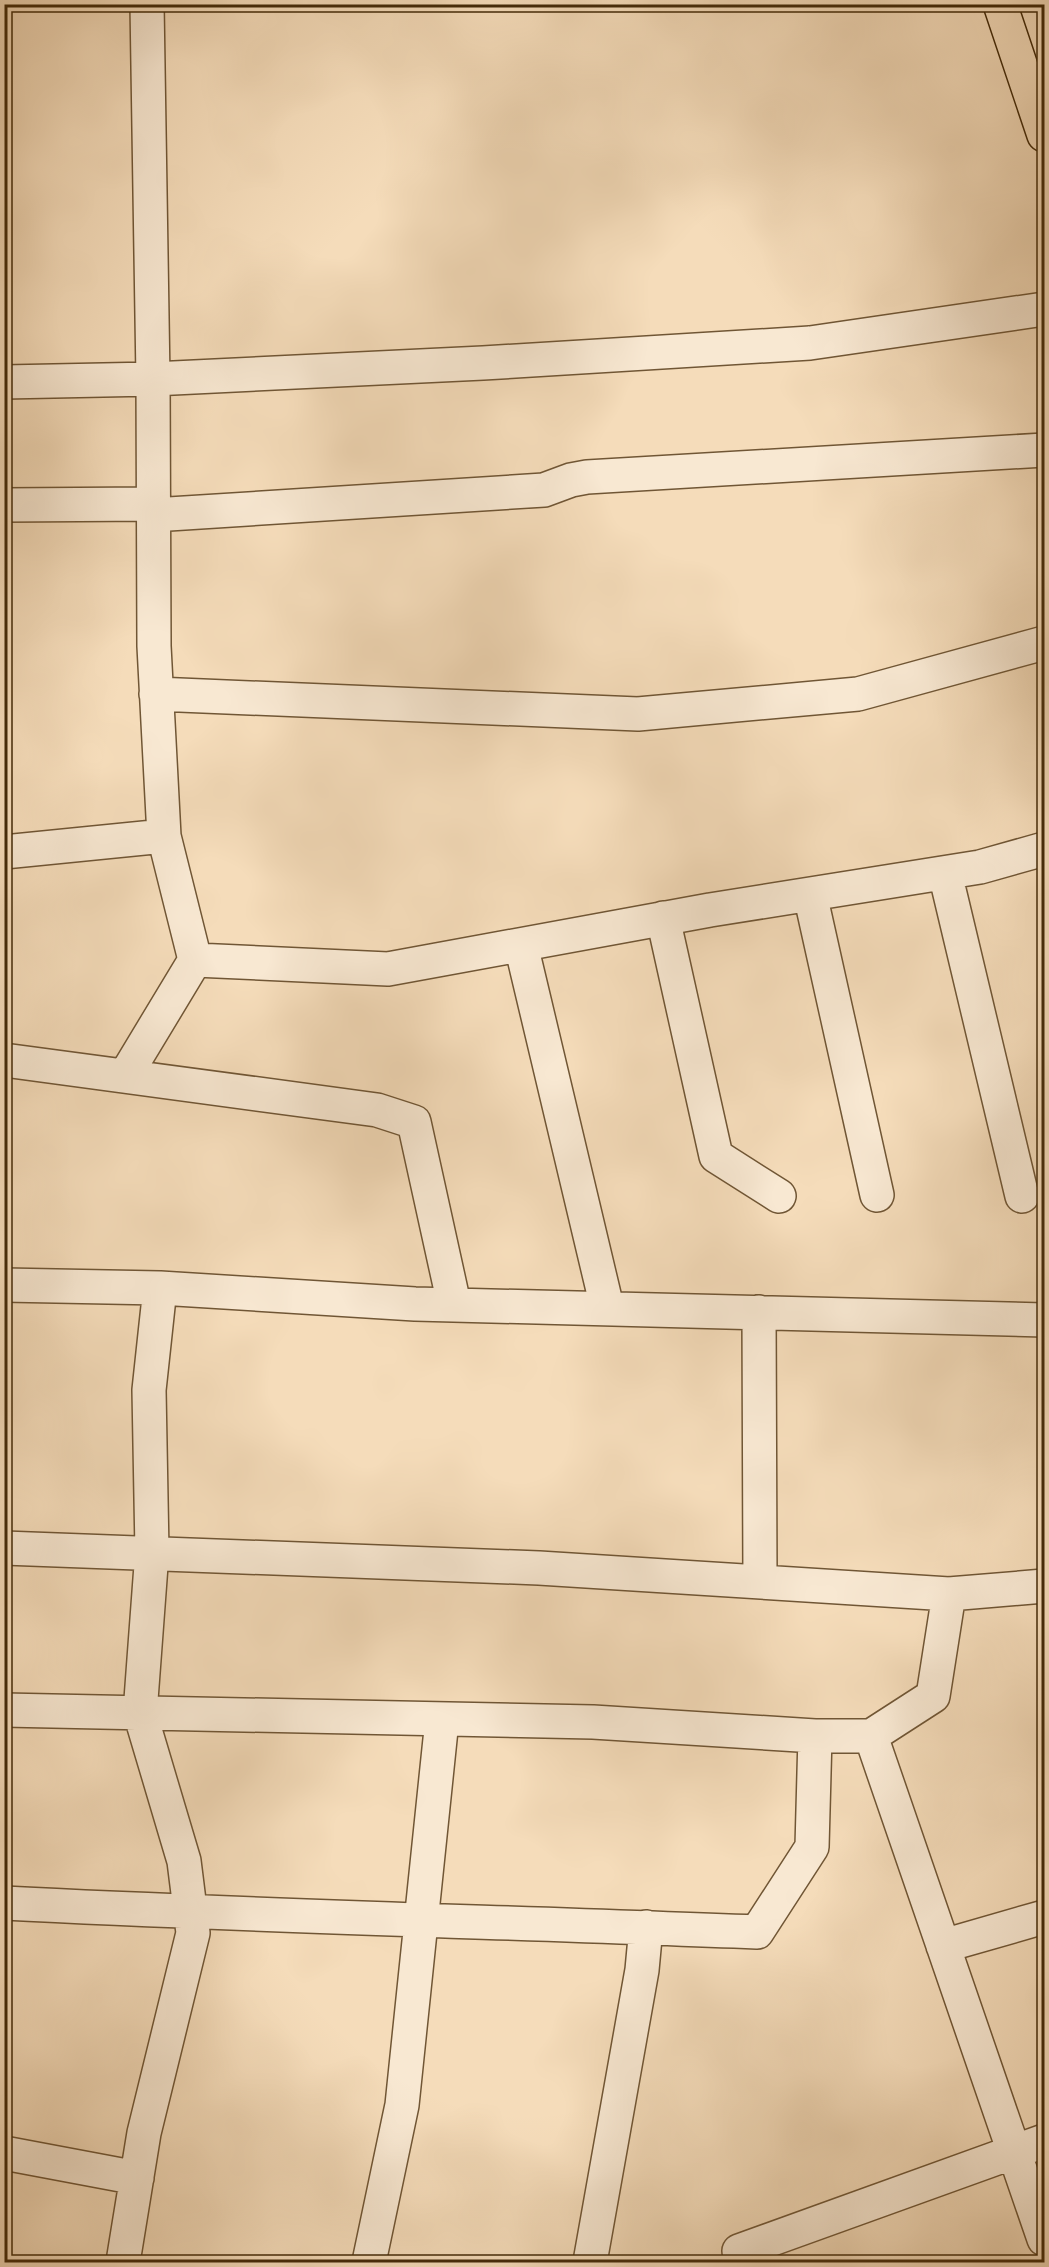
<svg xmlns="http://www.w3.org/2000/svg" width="1049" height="2267" viewBox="0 0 1049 2267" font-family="Cardo,serif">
  <rect width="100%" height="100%" fill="#f5dcba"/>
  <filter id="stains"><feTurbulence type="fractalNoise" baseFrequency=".00333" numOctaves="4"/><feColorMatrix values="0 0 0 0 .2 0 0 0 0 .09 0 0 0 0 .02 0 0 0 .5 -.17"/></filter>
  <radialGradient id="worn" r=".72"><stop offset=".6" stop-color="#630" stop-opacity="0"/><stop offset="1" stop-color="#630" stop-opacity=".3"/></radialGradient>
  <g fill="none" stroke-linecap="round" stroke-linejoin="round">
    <defs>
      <path id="minor" d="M4,382L153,379L483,363L810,343L1044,309
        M4,505L153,504
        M153,515L544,490L571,480L587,477L1044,450
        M156,694L638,714L858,694L1044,643
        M164,836L195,960L388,969L710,910L980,867L1044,849
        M4,852L164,836L154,646L153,379L147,4
        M945,873L1022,1196
        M810,894L877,1195
        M663,918L716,1156L779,1196
        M521,945L607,1307
        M4,1060L377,1110L414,1122L454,1304
        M125,1076L195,960
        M4,1285L160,1288
        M759,1312L760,1581
        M4,1548L539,1568L949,1594
        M4,1710L593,1722L815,1736
        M871,1736L1044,2239
        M4,1903C255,1916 506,1922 757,1932L812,1847L815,1736H871L933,1696L949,1594L1044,1586
        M943,1946L1044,1917
        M4,2153L137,2178
        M739,2251L1044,2141
        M123,2262L144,2133L193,1933L184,1861L140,1713L152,1552L149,1390L160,1288L415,1304L1044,1320
        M369,2262L402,2105L442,1720
        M590,2262L642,1970L646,1927"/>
      <path id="trunk" d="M1000,4L1044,135"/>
    </defs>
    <use href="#minor" stroke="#705635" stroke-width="36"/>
    <use href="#trunk" stroke="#432a09" stroke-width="36"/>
    <use href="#minor" stroke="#f8e8d2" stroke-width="33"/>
    <use href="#trunk" stroke="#f5dcba" stroke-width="33"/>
  </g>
  <rect width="1049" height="2267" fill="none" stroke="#f5dcba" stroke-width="24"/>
  <rect x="6" y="6" width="1037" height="2255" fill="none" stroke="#432a09" stroke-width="3"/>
  <rect x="12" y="12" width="1025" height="2243" fill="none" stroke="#432a09" stroke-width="1.5"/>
  <rect width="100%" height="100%" filter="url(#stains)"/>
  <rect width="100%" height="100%" fill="url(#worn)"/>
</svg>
